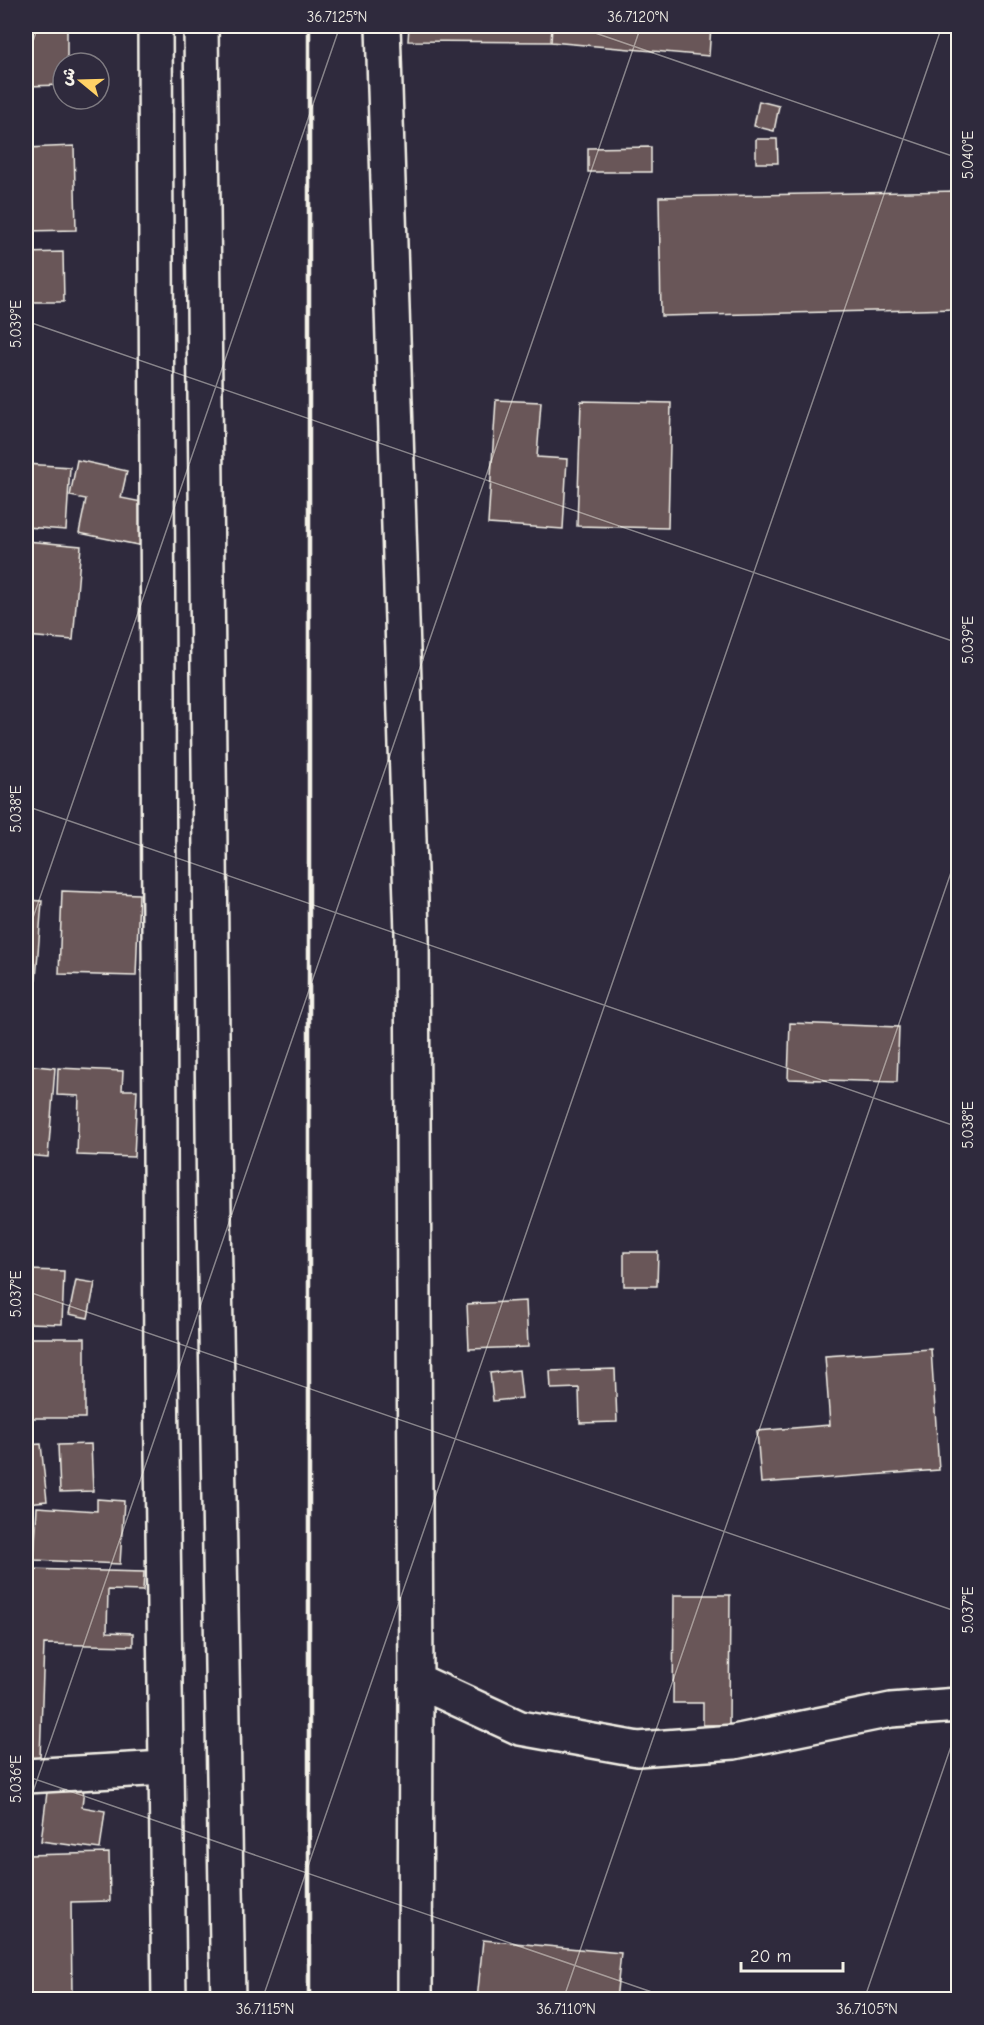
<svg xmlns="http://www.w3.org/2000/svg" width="984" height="2025" viewBox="0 0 984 2025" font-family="'Comic Neue','Playpen Sans Arabic',sans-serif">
  <rect width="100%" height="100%" fill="#2f2a3d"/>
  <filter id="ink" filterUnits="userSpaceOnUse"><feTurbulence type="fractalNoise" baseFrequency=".0167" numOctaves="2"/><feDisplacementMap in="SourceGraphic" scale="12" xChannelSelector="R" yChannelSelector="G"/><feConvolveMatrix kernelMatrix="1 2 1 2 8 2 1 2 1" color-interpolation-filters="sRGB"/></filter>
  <g filter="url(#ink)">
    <path fill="#695658" stroke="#f4f1e8" stroke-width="1.5" d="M26,26H67V63H63V85L26,86Z
      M409,26H552L551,42L408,41Z
      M552,26H711L709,56L551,42Z
      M759,101L779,106L774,131L754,126Z
      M756,139H777L778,163H756Z
      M74,146L76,230L26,231V148Z
      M651,147V172H588V148Z
      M958,191V309L661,316L659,197Z
      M63,252L64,302H26V253Z
      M496,400L541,402L537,457L567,459L563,529L488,524Z
      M581,401L671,403L668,528L577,526Z
      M77,460L127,471L121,498L152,504L143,546L79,533L86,499L70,496Z
      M26,464L70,467L66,530L26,527Z
      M26,541L81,546L73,640L26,636Z
      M62,891L139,894L136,976L59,974Z
      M26,900L42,901L36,979H26Z
      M790,1023L899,1027L897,1082L788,1079Z
      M26,1065L55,1068L48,1157L26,1155Z
      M58,1068L123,1071L122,1090H137L134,1157L77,1155L79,1096L57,1095Z
      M624,1252H658L657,1286H624Z
      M26,1270L64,1271L62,1324L26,1323Z
      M76,1280L95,1283L88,1318L69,1314Z
      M526,1301L528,1347L469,1349L467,1304Z
      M26,1338H85V1418H26Z
      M931,1349L939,1470L761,1483L757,1431L830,1425L825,1356Z
      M615,1369L617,1422L580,1423L579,1388L551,1389L550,1371Z
      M519,1370L522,1398L493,1401L490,1373Z
      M41,1444L47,1501L26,1503V1445Z
      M91,1444L93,1491L60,1492L58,1445Z
      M97,1499L124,1501L120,1564L34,1560L37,1507L97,1511Z
      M26,1569L144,1572L143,1591L108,1590L107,1632L133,1633V1646L44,1644L40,1758H26Z
      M674,1595H730L729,1725H703V1703H673Z
      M48,1784L84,1788L82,1807L105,1811L100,1849L41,1841Z
      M109,1853L110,1901L71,1902L72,1996L26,1997V1855Z
      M483,1940L621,1953L616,2000H477Z"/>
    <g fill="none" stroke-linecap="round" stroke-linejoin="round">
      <defs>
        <path id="street" d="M383,26L412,933L416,1680L415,2000
          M416,1680L520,1728L638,1749L734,1742L891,1710L958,1705
          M26,1776L165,1768"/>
        <path id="highway" d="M155,26L161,1372L169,2000
          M201,26L214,1218L228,2000"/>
      </defs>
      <use href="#street" stroke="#f4f1e8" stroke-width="38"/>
      <use href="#highway" stroke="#f4f1e8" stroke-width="38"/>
      <use href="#street" stroke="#2f2a3d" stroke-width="33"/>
      <use href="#highway" stroke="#2f2a3d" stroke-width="33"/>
      <path stroke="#f4f1e8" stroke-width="4.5" d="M309,26V2000"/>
    </g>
  </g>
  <path fill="none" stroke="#f4f1e8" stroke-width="1.5" stroke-opacity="0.45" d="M575,26L958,158M26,63L38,26M26,321L958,643M26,806L958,1127M26,938L340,26M26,1291L958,1612M26,1776L675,2000M26,1812L641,26M262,2000L942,26M563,2000L958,852M864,2000L958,1726"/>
  <rect width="984" height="2025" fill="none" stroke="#2f2a3d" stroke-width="66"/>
  <g transform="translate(81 81) rotate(289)"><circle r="28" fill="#2f2a3d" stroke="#7e7a81" stroke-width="1.5"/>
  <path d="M0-4.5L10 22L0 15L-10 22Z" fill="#ffd166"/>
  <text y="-9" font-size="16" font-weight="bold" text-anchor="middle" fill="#f4f1e8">ش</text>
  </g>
  <path d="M741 1962v9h102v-9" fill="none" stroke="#f4f1e8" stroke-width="3"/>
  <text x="750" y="1962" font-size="18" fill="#f4f1e8" stroke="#2f2a3d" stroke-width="4.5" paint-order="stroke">20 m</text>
  <rect x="33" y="33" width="918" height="1959" fill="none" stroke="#f4f1e8" stroke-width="2"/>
  <g font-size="15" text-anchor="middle" fill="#f4f1e8">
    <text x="337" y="22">36.7125°N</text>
    <text x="638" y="22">36.7120°N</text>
    <text transform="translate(968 155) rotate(-90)" y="5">5.040°E</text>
    <text transform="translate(16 324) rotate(-90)" y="5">5.039°E</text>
    <text transform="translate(968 640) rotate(-90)" y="5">5.039°E</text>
    <text transform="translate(16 809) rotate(-90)" y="5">5.038°E</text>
    <text transform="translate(968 1125) rotate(-90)" y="5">5.038°E</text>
    <text transform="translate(16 1294) rotate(-90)" y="5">5.037°E</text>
    <text transform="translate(968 1610) rotate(-90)" y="5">5.037°E</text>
    <text transform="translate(16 1779) rotate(-90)" y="5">5.036°E</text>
    <text x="265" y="2014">36.7115°N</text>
    <text x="566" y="2014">36.7110°N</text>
    <text x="867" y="2014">36.7105°N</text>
  </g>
</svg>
